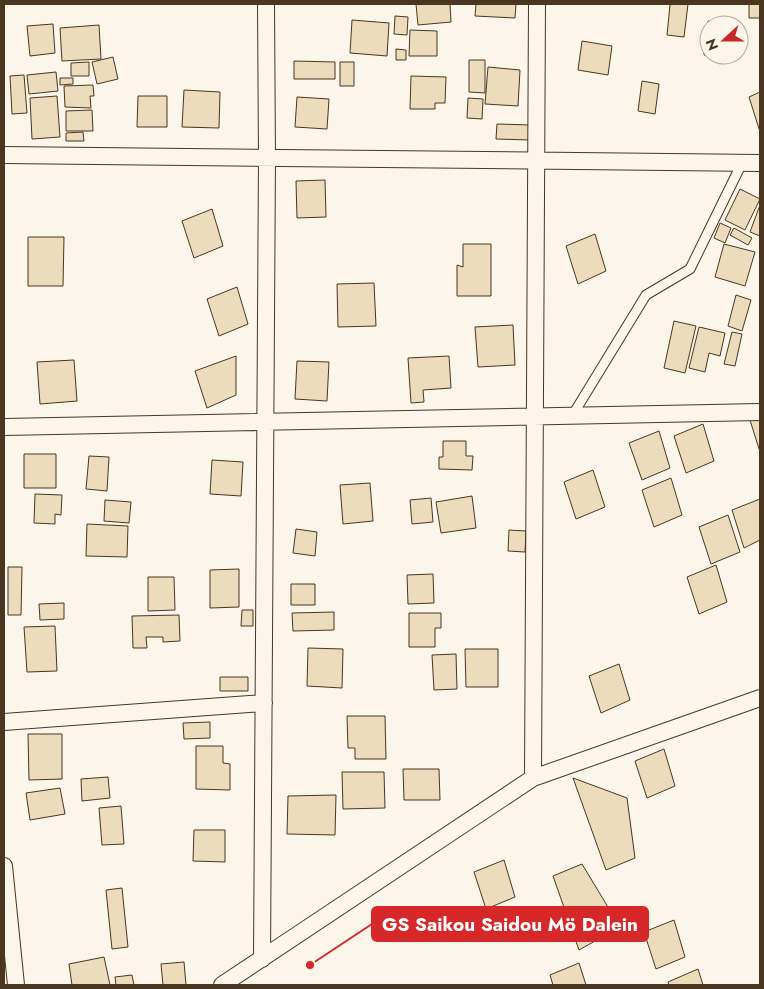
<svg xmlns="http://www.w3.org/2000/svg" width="764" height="989" viewBox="0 0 764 989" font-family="Jost,sans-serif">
  <rect width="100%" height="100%" fill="#fbf6e9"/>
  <path fill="#ecdcbc" stroke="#4a3520" d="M416,4H450L451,22L418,25Z
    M476,4H516L515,18L475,16Z
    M672,4H688L684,37L667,35L670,5Z
    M749,4H760V18H749Z
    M395,16L408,17L407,35L394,34Z
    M352,20L389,23L387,56L350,53Z
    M708,21L735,23V25H709V55H732V58L704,55Z
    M53,24L55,53L30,56L27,26Z
    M99,25L101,59L62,61L60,28Z
    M410,30L437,31V56H409Z
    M582,41L612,46L608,75L578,70Z
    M396,49L406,50V60H396Z
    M113,57L118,79L97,84L92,62Z
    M469,60H485V93L469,92Z
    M294,61L335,62V79H294Z
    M89,62V76H71V63Z
    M340,62H354V86H340Z
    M488,67L520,70L518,106L485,104Z
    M56,72L58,91L29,94L27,75Z
    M24,75L27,113L12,114L10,76Z
    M411,76L446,77L445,103H435V109H410Z
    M60,78H73V84L60,85Z
    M642,81L659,84L655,114L638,111Z
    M93,85L94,96H90L91,108L65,107L64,86Z
    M184,90L220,92L219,128L182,127Z
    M760,92V132L749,97Z
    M57,96L60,137L32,139L30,98Z
    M138,96H167V127H137Z
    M297,97L329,99L327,129L295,127Z
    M468,98L483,99L482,119L467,118Z
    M92,110L93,131H66V111Z
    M497,124L530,125L529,140L496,139Z
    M83,132L84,141H66V133Z
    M325,180L326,217L297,218L296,181Z
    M740,189L760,199L745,230L725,220Z
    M760,205V236L750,232Z
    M212,209L223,246L194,258L182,221Z
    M720,223L731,228L725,243L714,238Z
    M734,228L752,238L748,245L730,235Z
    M595,234L606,271L578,284L566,246Z
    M28,237H64L63,286H28Z
    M463,244H491V296H457V265L463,267Z
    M724,244L755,252L745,286L715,277Z
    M374,283L376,326L338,327L337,284Z
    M237,287L248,324L219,336L207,299Z
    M736,295L751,300L742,331L728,326Z
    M674,321L696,326L685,373L664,368Z
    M513,325L515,365L478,367L475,327Z
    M699,327L725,333L720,356L709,353L705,372L689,368Z
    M732,332L742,334L735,366L724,364Z
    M236,356V395L207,408L195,371Z
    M449,356L451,388L423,390L424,402L411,403L408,358Z
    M74,360L77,401L40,404L37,362Z
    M297,361L329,362L327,401L295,399Z
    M760,416V452L749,417Z
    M703,424L714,461L686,473L674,436Z
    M659,431L670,468L642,480L629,443Z
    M443,441H466V456H473L472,470L439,469V457H443Z
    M24,454H56V488H24Z
    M89,456L109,457L107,491L86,489Z
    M212,460L243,462L241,496L210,494Z
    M593,470L605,507L576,519L564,482Z
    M671,478L682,515L654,527L642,490Z
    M370,483L373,521L343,524L340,485Z
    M35,494L62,495L61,515L55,514V524L34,523Z
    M472,496L476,528L441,533L436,502Z
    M431,498L433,522L412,524L410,500Z
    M760,499V540L744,548L732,510Z
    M105,500L131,502L129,523L104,521Z
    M728,515L740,552L711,564L699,527Z
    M87,524L128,526L127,557L86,556Z
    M296,529L317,532L315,556L293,553Z
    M509,530L526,531L525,552L508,551Z
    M716,565L727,602L699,614L687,577Z
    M8,567H22L21,615H8Z
    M239,569V607L210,608V570Z
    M433,574L434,603L408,604L407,575Z
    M148,577H174L175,610L148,611Z
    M291,584H315V605H291Z
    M64,603V619L40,620L39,604Z
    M242,610H253V626H241Z
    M334,612V630L293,631L292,613Z
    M409,613H441V628H435V647H409Z
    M179,615L180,641L163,642V637H146L147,648H133L132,616Z
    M55,626L57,671L27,672L24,627Z
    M308,648L343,649L342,688L307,686Z
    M465,649H498V687H466Z
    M456,654L457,689L434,690L432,655Z
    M619,664L630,700L601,713L589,676Z
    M220,677H248V691H220Z
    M347,716H385L386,759H355V748H348Z
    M210,722V738L184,739L183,723Z
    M28,734H62V779L29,780Z
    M196,746H223V763L230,764V790L196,789Z
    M664,749L675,786L647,798L635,761Z
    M403,769H439L440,800H404Z
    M342,772H384L385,808L343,809Z
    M108,777L110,798L82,801L81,779Z
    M573,778L627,798L635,858L606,870Z
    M60,788L65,814L30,820L26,793Z
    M336,795L335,835L287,834L288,796Z
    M121,806L124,844L102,845L99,808Z
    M194,830H225V862L193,861Z
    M504,860L515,897L486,909L474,872Z
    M582,864L620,927L579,950L553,876Z
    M122,888L128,947L112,949L106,890Z
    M674,920L685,957L656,969L644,932Z
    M104,957L110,985H72L69,964Z
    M184,962L186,985H163L161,964Z
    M579,963L586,985H553L550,975Z
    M698,969L703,985H669L668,982Z
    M132,975L134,985H116L115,977Z"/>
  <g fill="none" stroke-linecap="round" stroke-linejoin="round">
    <defs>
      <path id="service" d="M572,416L646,295L690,269L742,163"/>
      <path id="minor" d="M4,155L760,163
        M4,427L760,412
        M4,722L264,703
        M533,778L537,4
        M4,866L16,985
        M262,959L267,158L266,4
        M222,985L533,778L760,698"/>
    </defs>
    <use href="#service" stroke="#4a3520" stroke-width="11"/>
    <use href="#minor" stroke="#4a3520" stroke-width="18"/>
    <use href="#service" stroke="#fbf6e9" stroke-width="9"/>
    <use href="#minor" stroke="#fbf6e9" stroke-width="16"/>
  </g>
  <path fill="none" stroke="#d62828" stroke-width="2" d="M310 965L372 924"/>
  <circle fill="#d62828" stroke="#fbf6e9" stroke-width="2" cx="310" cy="965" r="5"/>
  <rect fill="#d62828" stroke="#d62828" stroke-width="2" x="372" y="907" width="276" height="34" rx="5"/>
  <g font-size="19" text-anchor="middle" font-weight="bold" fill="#fff">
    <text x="510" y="931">GS Saikou Saidou Mö Dalein</text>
  </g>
  <rect width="764" height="989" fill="none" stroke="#4a3520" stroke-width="10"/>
  <g transform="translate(724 40) rotate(249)"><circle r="24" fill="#fbf6e9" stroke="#b4a999"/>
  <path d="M0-4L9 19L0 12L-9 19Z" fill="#c62828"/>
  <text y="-8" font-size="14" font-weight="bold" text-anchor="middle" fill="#4a3520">N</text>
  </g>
</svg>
